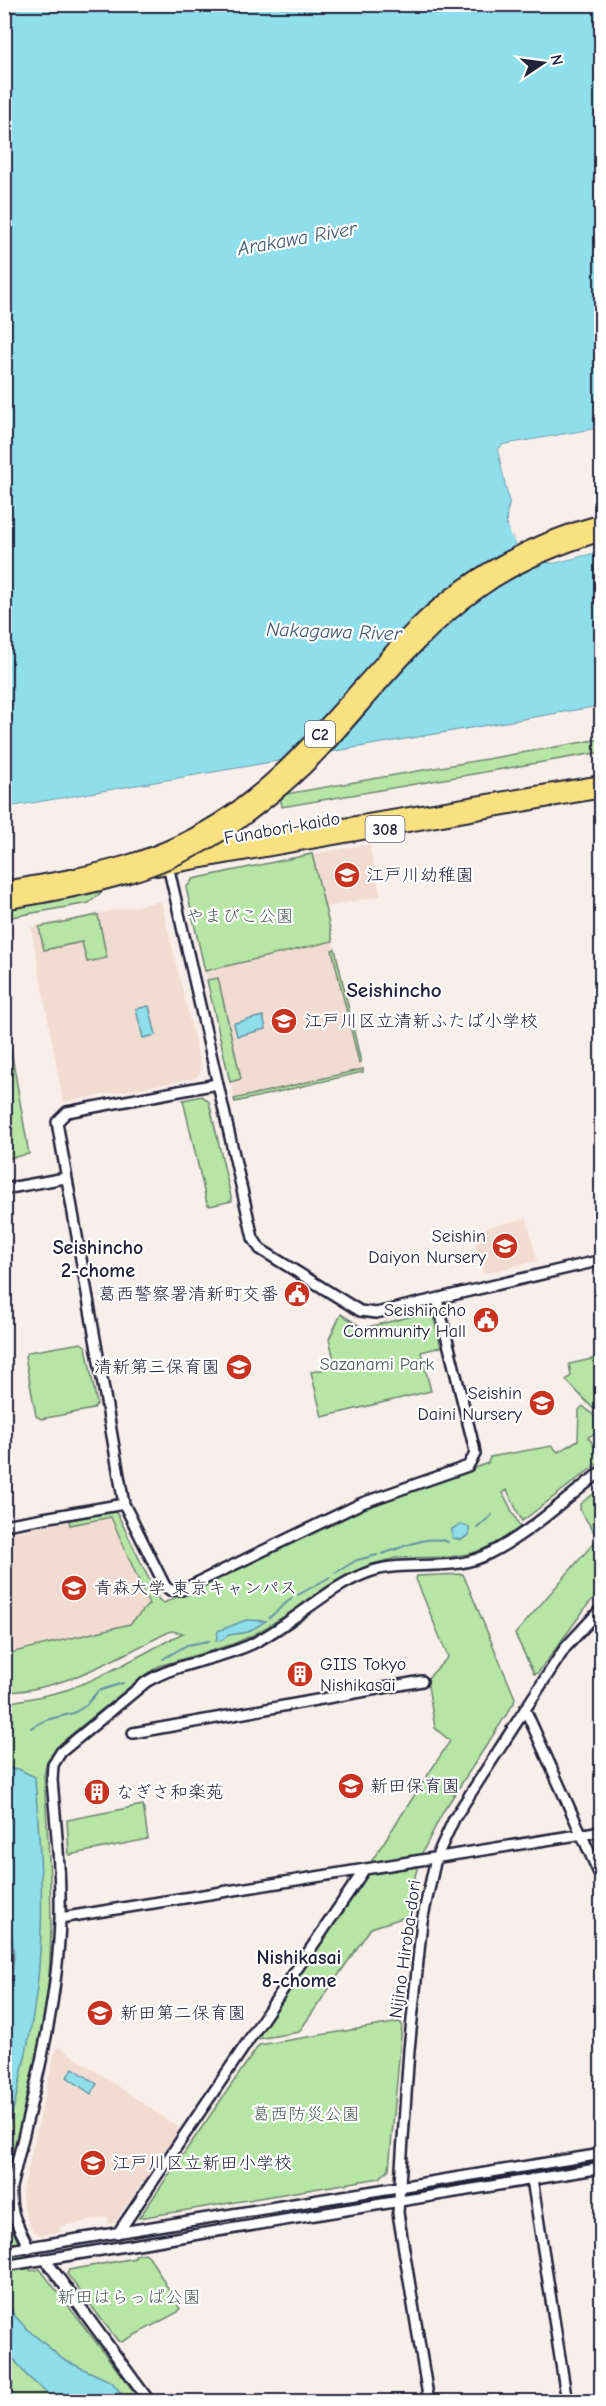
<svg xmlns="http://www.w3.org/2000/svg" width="606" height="2406" viewBox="0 0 606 2406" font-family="'Comic Neue','Klee One',sans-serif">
  <rect width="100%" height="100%" fill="#f9efea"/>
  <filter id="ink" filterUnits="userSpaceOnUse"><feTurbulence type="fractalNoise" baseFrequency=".0167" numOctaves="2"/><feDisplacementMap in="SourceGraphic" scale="12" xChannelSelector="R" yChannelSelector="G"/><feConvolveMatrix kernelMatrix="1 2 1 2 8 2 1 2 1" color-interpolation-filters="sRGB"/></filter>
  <g filter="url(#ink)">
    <path fill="#f2dcd1" d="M369,844L381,896L325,907L312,854Z
      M161,901L202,1070L196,1078L63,1102L31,927Z
      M333,941L363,1072L235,1102L205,971Z
      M527,1218L537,1261L483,1274L472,1231Z
      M112,1514L151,1605L130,1627L5,1652V1533Z
      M60,2047L178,2127V2132L115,2222L109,2224L107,2217L60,2227V2232L40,2235L34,2232L29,2224L23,2205L22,2194L56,2048Z"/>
    <path fill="#b6e5a5" stroke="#6c8470" stroke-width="1.5" d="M601,739V752L282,807L280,795Z
      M312,854L333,941L205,971L186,888L193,879Z
      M104,890L89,903L5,918V909Z
      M98,915L107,958L87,962L82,942L44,950L39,927Z
      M335,949L361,1062L359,1063L332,950Z
      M218,978L241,1079L230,1082L207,980Z
      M5,1015L29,1154L5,1159H4Z
      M363,1069V1072L235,1102L234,1099Z
      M202,1096L209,1102L232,1201L210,1206L207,1204L183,1100Z
      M426,1313L434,1319L441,1347L421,1352L431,1391L322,1417L311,1372L325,1369L331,1364L333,1355L329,1339L341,1314L363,1328Z
      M81,1343L86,1347L97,1404L93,1409L41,1419L36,1416L25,1356L29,1352Z
      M601,1357L602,1416L601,1417L566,1380L571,1376L569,1364Z
      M583,1406L601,1422V1430L588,1437L595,1447L601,1445V1461L522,1521L507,1490L503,1493L520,1527L496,1544L473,1553L450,1557L396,1558L369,1565L255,1634L233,1644L159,1666L143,1676L62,1742L47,1761L44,1776C48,1843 54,1910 49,1976C43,2047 22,2117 6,2186C4,2218 18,2242 31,2271L40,2269L141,2401H5V1703C26,1699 48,1696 69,1689C108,1675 145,1652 183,1633L171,1631C119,1656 65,1690 6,1692L5,1654L130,1624L149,1604L111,1517L70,1525L69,1520L114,1512L118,1515L159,1600L164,1603L356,1510L470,1470L488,1463L490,1457L552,1446L558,1452L578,1440L579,1410Z
      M601,1488V1592L589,1603L538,1673L534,1674L515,1634L598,1538L580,1510V1504Z
      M463,1574L515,1698L514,1703L443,1812L422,1853L415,1876L412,1915L371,1928L299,2032L257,2039V2036L450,1741L435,1728L427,1679L448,1657L416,1579L417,1576Z
      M143,1805L148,1839L69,1855L67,1820Z
      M400,2022L402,2025L389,2169L380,2178L139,2218L259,2045Z
      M145,2253L149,2256L180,2309L178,2312L122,2342L118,2341L67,2274L69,2270L135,2258V2255Z"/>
    <path fill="#8fdeec" stroke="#6393a5" stroke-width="1.5" d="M5,5H601V428L503,445L498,450L510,504L508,508L506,523L517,547L544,562L554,563L601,551V706L5,808Z
      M149,1006L156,1035L143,1038L136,1009Z
      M263,1016L266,1029L237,1036L234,1023Z
      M461,1524L469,1527V1535L461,1540L452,1538V1529Z
      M246,1620L266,1621L248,1632L229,1635L222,1640L216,1641L218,1631Z
      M5,1766L14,1770L16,1768L35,1777C39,1835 44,1893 40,1951C37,2017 20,2080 5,2144L4,2034L14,1957L11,1927L5,1901Z
      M73,2068L97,2084L91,2094L67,2077Z
      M4,2255L11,2288L7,2289L9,2305L14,2315L27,2329L64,2360L112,2382L127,2401H56L27,2376L5,2348Z"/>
    <path fill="#f9efea" d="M601,428L602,431L504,447L501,451L513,504L509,523L513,538L519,545L527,553L545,559L554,560L601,548V551L554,563L535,560L517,547L509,533L507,514L510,504L498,450L503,445Z
      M602,706V709L4,811L5,808Z"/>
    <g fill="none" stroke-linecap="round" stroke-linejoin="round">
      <path stroke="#6393a5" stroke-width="2" d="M477,1528L492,1515
        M382,1554C402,1548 427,1534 448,1542
        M335,1573L357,1560L377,1555
        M298,1595L330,1577
        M269,1618L292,1598
        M163,1659L187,1645L209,1641
        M31,1728L46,1720L74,1713L85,1706L98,1691L123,1683"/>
      <defs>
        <path id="tertiary" d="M167,861L253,1238L260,1249L360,1311L376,1313L602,1260
          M217,1084L67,1112L57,1122L124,1504L165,1586L170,1590H182L362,1503L468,1466L475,1454L474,1447L437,1299
          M4,1189L65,1178
          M4,1525L124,1504
          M525,1709L602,1880
          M133,1733L422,1681
          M60,1918L602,1831
          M532,2179L567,2402
          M118,2233L364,1870
          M29,2248C18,2225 9,2214 11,2187C32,2099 58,2009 60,1918C61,1872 56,1826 52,1780L53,1765L61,1752L146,1682C179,1662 218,1660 252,1644C293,1624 329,1585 372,1571C408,1560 449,1572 484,1556C527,1536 564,1500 602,1471
          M4,2251L602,2154
          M45,2259L150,2402
          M4,2266L602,2168
          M429,2402L398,2213L409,2050L422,1921L436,1858L454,1819L565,1648L602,1608"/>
        <path id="primary" d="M194,850L602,782
          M156,869L602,791"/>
      </defs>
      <use href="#tertiary" stroke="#22223b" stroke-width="14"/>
      <use href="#primary" stroke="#22223b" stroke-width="16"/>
      <use href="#tertiary" stroke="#fff" stroke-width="9"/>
      <use href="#primary" stroke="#fae180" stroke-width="12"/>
      <defs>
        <path id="motorway-bridge" d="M4,889C90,874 157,864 230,814C303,763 353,690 415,628C468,575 530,542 602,522
          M4,902C91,887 165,874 238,822C268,800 298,775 323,748C373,694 418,633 479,590C516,563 558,546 602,533"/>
      </defs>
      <use href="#motorway-bridge" stroke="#22223b" stroke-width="18" stroke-linecap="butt"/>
      <use href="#motorway-bridge" stroke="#fae180" stroke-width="14"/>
    </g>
  </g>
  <defs>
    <symbol id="school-disc" viewBox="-11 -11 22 22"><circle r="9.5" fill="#c8321e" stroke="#fff"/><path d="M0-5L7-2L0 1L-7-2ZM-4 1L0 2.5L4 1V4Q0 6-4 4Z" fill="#fff"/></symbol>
    <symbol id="civic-disc" viewBox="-11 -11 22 22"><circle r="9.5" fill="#c8321e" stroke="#fff"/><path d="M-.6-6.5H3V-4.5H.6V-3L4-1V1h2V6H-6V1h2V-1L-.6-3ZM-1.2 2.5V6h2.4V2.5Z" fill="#fff"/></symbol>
    <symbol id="university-disc" viewBox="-11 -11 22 22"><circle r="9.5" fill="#c8321e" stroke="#fff"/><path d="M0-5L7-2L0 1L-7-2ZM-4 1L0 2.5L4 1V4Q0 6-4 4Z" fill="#fff"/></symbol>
    <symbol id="building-disc" viewBox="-11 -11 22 22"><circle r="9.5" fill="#c8321e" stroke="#fff"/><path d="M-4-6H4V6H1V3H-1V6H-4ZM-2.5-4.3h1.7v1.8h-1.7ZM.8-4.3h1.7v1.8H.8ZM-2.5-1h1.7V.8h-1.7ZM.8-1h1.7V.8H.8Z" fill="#fff"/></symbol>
  </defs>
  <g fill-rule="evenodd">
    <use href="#school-disc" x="332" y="860" width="30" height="30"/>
    <use href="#school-disc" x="269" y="1006" width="30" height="30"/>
    <use href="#school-disc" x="490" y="1231" width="30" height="30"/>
    <use href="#civic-disc" x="282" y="1279" width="30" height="30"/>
    <use href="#civic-disc" x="471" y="1305" width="30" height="30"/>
    <use href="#school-disc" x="224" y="1352" width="30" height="30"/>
    <use href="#school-disc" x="527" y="1388" width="30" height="30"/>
    <use href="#university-disc" x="59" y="1573" width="30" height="30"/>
    <use href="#building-disc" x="285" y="1659" width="30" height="30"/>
    <use href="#school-disc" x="336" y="1771" width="30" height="30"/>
    <use href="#building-disc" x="82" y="1777" width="30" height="30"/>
    <use href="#school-disc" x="85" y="1998" width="30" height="30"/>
    <use href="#school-disc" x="78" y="2148" width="30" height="30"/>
  </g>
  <g text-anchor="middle" stroke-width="4.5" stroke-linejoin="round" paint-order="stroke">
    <g fill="#fff" stroke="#646476" stroke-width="1.5">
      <rect x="305" y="721" width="30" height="26" rx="4.5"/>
      <rect x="365.5" y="816" width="39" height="26" rx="4.5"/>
    </g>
    <g font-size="16" font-weight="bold" fill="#22223b">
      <text x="320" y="740">C2</text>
      <text x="385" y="835">308</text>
    </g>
    <g font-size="18" fill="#22223b" stroke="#fff">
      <text transform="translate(282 828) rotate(-10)" y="6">Funabori-kaido</text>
      <text transform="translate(405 1949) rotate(-82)" y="6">Nijino Hiroba-dori</text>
    </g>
    <g font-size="18" fill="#22223b" stroke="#fff" text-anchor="start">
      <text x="366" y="881">江戸川幼稚園</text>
      <text x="304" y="1027">江戸川区立清新ふたば小学校</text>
      <text x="486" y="1242" text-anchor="end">Seishin<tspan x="486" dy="21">Daiyon Nursery</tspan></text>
      <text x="278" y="1300" text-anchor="end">葛西警察署清新町交番</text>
      <text x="466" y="1316" text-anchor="end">Seishincho<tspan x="466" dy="21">Community Hall</tspan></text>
      <text x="220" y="1373" text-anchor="end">清新第三保育園</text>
      <text x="522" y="1399" text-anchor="end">Seishin<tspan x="522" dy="21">Daini Nursery</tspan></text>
      <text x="94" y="1594">青森大学 東京キャンパス</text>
      <text x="320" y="1670">GIIS Tokyo<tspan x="320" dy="21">Nishikasai</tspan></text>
      <text x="370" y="1792">新田保育園</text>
      <text x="116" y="1798">なぎさ和楽苑</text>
      <text x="120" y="2019">新田第二保育園</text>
      <text x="112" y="2169">江戸川区立新田小学校</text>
    </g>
    <g font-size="18" fill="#4e5c5b" stroke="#fff">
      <text x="240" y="922">やまびこ公園</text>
      <text x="377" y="1370">Sazanami Park</text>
      <text x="306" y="2120">葛西防災公園</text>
      <text x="129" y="2303">新田はらっぱ公園</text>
    </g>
    <g font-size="20" font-style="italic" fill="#435a70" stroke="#fff">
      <text transform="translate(297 238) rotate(-10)" y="7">Arakawa River</text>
      <text transform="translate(334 631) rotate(2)" y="7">Nakagawa River</text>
    </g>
    <g font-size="20" font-weight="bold" fill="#22223b" stroke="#fff">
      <text x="98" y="1254">Seishincho<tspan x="98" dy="23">2-chome</tspan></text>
      <text x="299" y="1964">Nishikasai<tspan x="299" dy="23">8-chome</tspan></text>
    </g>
    <g font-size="21" font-weight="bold" fill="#22223b" stroke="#fff">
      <text x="394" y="997">Seishincho</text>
    </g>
  </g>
  <rect width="606" height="2406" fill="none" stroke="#fff" stroke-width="24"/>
  <rect x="12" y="12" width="582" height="2382" fill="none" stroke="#22223b" stroke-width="2" filter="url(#ink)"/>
  <g transform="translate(543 63) rotate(77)" stroke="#ffffff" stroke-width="4.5" paint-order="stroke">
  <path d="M0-4.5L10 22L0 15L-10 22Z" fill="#22223b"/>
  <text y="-9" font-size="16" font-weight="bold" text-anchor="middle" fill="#22223b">N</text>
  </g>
</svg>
